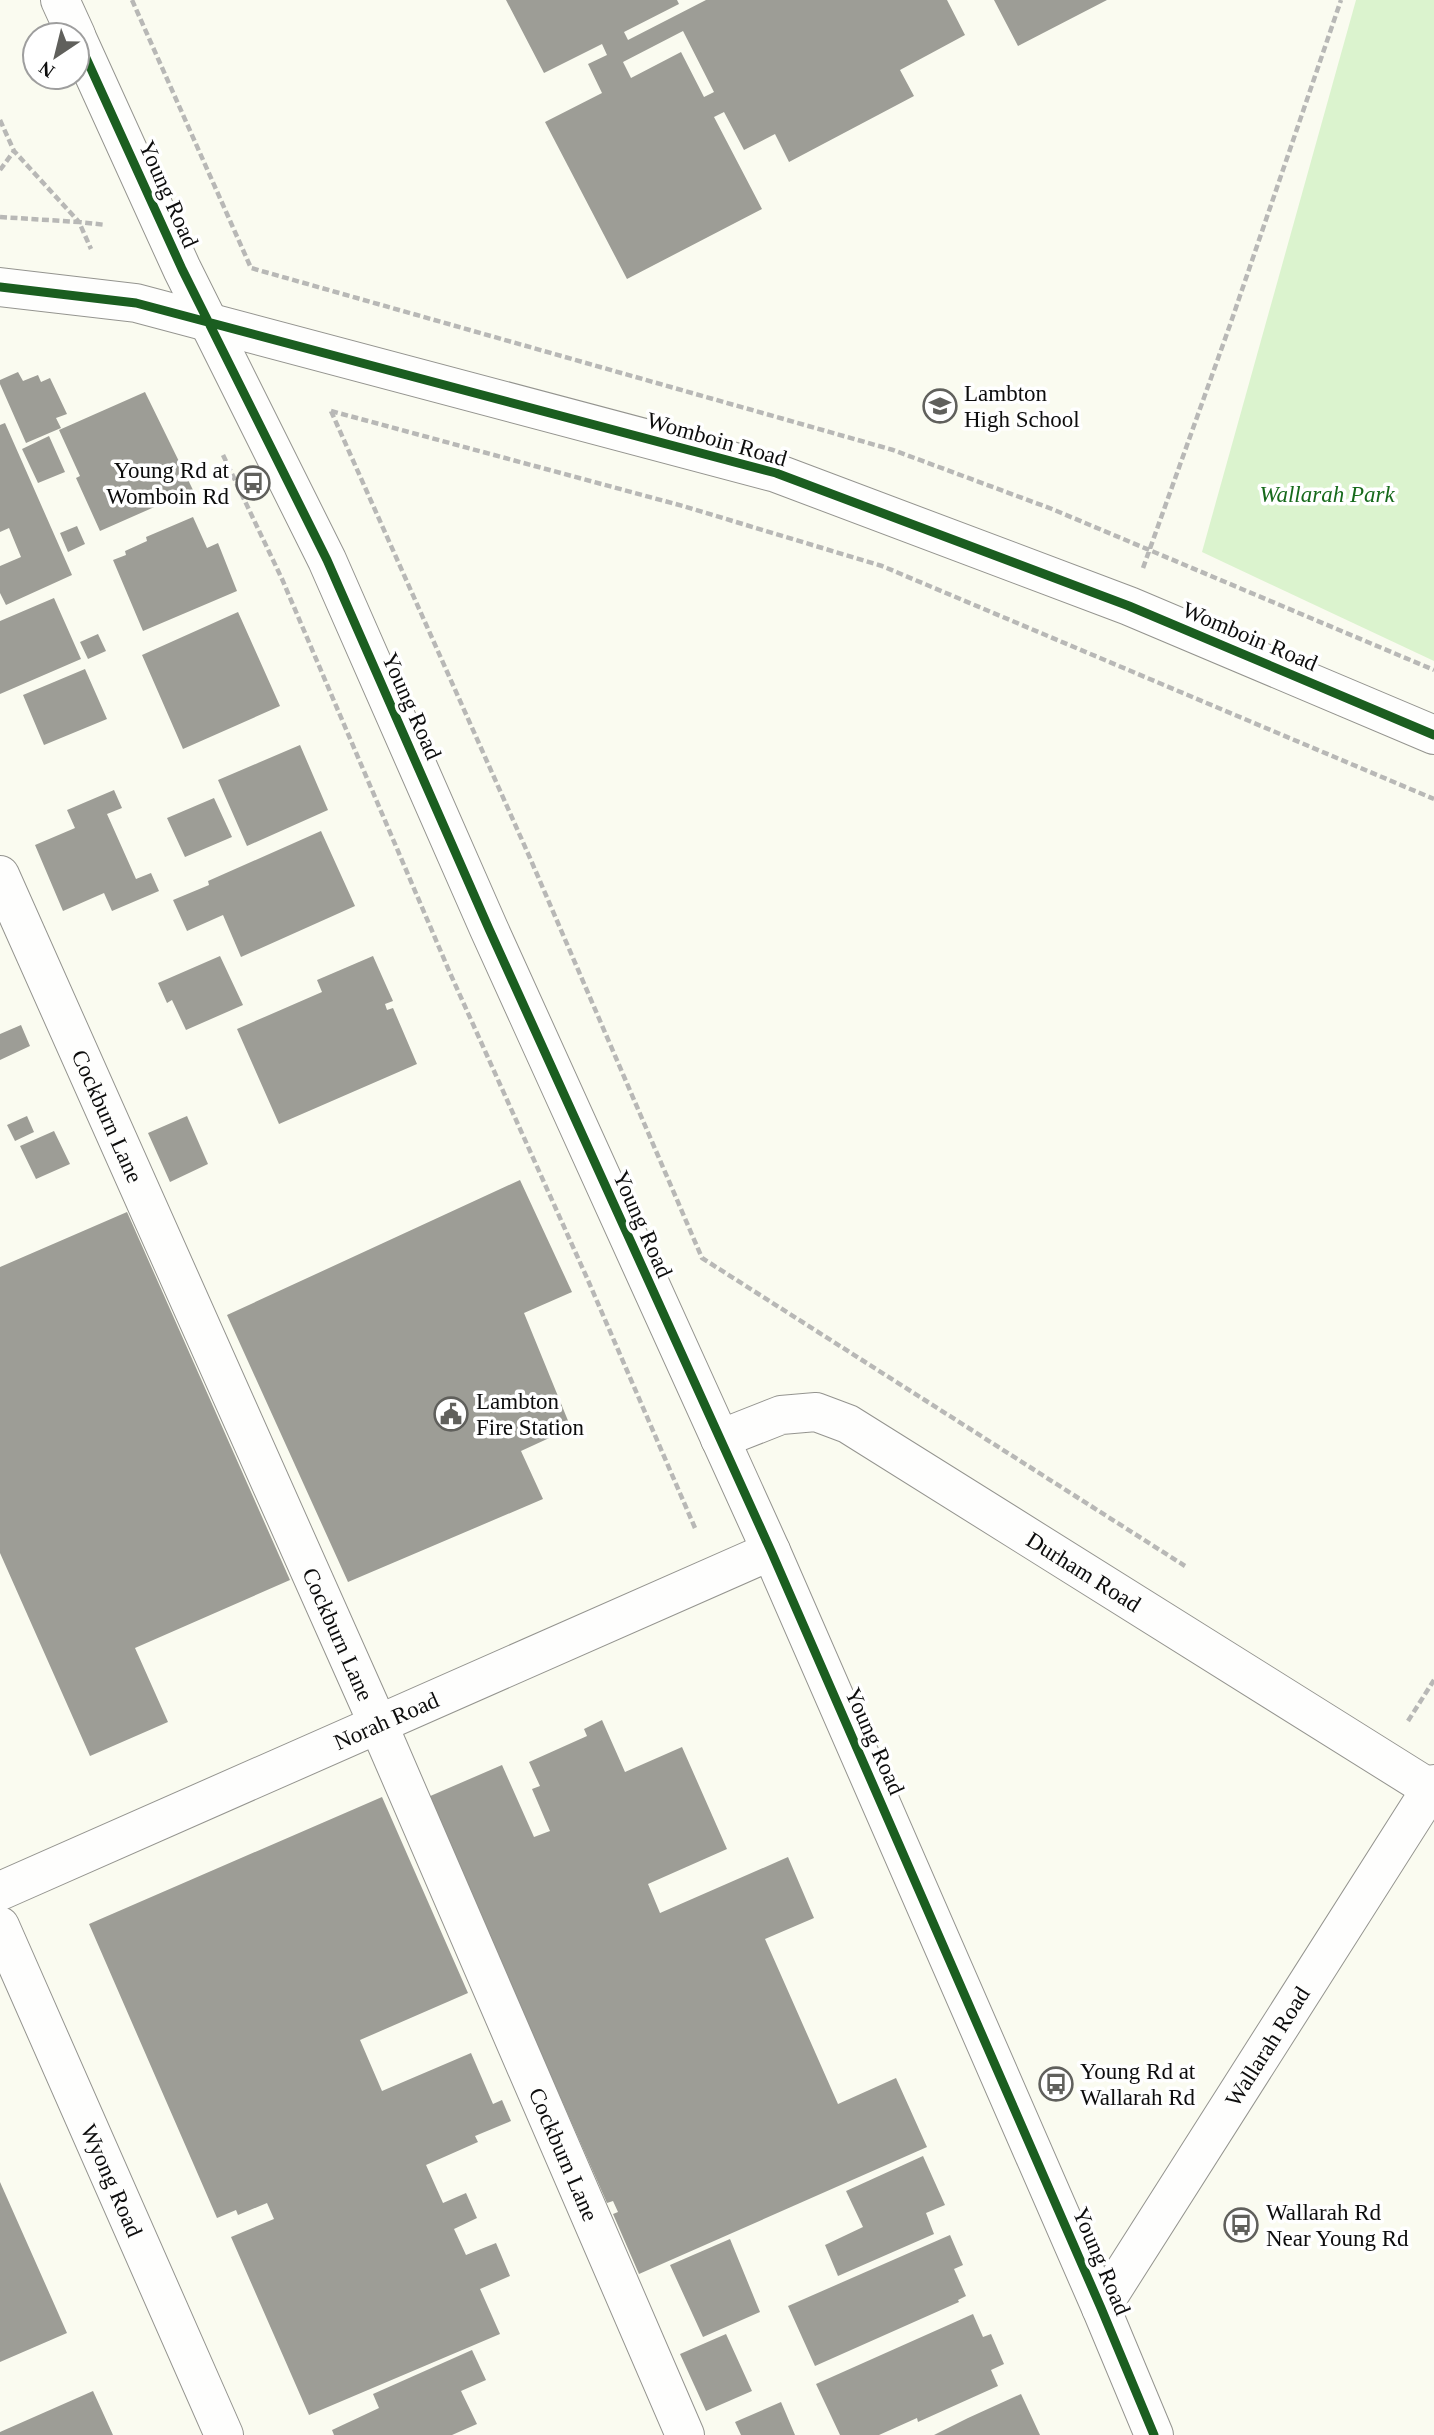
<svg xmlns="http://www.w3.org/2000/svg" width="1434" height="2435" viewBox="0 0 1434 2435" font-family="Georgia,serif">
  <rect width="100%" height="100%" fill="#fafbf0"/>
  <path fill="#dbf3ce" d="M1356,0H1434V661L1202,552Z"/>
  <path fill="#9d9d96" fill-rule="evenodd" d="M506,0H677L679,4L624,32L628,40L706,0H947L965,35L900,70L914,96L789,162L775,134L744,150L724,112L714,117L762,209L627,279L545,122L602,93L588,64L607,55L602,44L544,73ZM683,31L714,92L704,97L681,52L631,78L623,62Z
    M994,0H1107L1018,46Z
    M18,372L23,381L38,375L41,382L50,378L67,414L56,418L61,428L26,443L0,384V380Z
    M145,392L193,490L100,531L76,478L80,476L59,430Z
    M5,423L72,575L6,605L0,593V566L21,557L9,528L0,532V425Z
    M49,436L65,472L38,483L22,449Z
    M193,517L207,548L218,543L237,591L143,631L113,560L126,555L125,551L147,541L146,537Z
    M77,526L85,544L68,552L60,533Z
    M54,598L81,659L0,694V621Z
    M238,612L280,706L183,749L142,655Z
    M98,634L106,651L88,659L80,642Z
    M85,669L107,719L44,745L23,695Z
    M300,745L328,810L247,846L218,780Z
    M114,790L122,808L107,814L136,879L151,873L159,891L112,911L104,893L63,911L35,845L75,828L67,810Z
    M214,798L232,837L185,857L167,818Z
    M321,831L355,906L241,957L223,915L187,931L173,900L209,885L208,881Z
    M220,956L243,1005L186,1030L172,1000L167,1003L158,983Z
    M373,956L393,1001L385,1004L387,1010L393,1008L417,1064L279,1124L237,1029L322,992L317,980Z
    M21,1025L30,1046L0,1060V1034Z
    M27,1116L34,1132L15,1141L7,1125Z
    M187,1116L208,1164L170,1182L148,1133Z
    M54,1131L70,1164L36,1179L20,1146Z
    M520,1180L572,1292L524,1313L571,1428L521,1451L543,1499L348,1582L227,1315Z
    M127,1212L290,1580L135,1648L168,1722L90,1756L0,1553V1267Z
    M602,1720L625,1772L682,1747L727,1849L648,1884L660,1913L788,1857L814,1918L765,1939L838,2104L896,2078L927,2147L639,2274L613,2214L618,2212L613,2201L607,2203L428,1797L502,1765L534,1837L550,1831L532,1789L540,1786L529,1762L587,1736L584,1729Z
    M382,1797L468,1993L360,2040L382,2091L471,2053L493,2104L502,2100L511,2121L475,2136L478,2142L426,2165L443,2203L466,2193L477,2218L454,2229L466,2255L496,2243L510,2276L480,2289L500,2334L309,2415L231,2237L274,2219L267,2203L238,2215L236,2210L217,2218L89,1924Z
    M923,2156L945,2205L926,2213L934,2234L838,2276L825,2245L863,2227L846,2191Z
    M0,2182L67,2333L0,2362Z
    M950,2235L963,2265L954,2269L966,2296L958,2300L959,2302L815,2366L788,2306Z
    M730,2239L760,2312L703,2337L670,2265Z
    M973,2314L983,2337L991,2334L1004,2364L991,2370L998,2386L918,2422L917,2418L879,2435H840L816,2384Z
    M726,2334L752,2391L706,2411L680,2354Z
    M472,2350L486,2380L461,2391L477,2424L452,2435H334L332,2430L379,2408L373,2394Z
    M93,2391L113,2435H0V2432Z
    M1021,2394L1040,2435H934L968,2418Z
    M781,2402L795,2435H741L735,2422Z"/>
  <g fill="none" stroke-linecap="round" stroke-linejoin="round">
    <defs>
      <g id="minor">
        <path d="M60,0L76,35"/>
        <path d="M77,38L182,269L327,560L489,929L771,1551L1101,2308L1154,2435"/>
        <path d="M0,287L136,303L776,473L1129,606L1434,735"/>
        <path id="s1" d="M0,875L378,1724L685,2435"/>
        <path id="s2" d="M720,1439L781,1415L816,1412L848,1424L1434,1791"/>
        <path id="s3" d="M0,1891L771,1551"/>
        <path id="s4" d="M0,1926L224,2435"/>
        <path id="s5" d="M1101,2308L1434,1784"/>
      </g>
    </defs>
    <use href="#minor" stroke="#94948f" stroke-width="40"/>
    <path stroke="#b8b8b6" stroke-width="4.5" stroke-dasharray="7 3.5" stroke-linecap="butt" d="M132,0L251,268L893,450L1052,509L1434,670
      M0,120L14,151L79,222L106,225
      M0,170L14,151
      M0,217L79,222L91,249
      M331,411L530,858L702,1258L1185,1566
      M331,411L683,506L882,566L1434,799
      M223,455L282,579L450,973L587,1278L695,1528
      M1143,568L1230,325L1341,0
      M1408,1721L1434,1680"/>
    <use href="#minor" stroke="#fefefd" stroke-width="38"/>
    <defs>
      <path id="cycleway" d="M77,38L182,269L327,560L489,929L771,1551L1101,2308L1154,2435
        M0,287L136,303L776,473L1129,606L1434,735"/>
    </defs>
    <use href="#cycleway" stroke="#fff" stroke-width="13"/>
    <use href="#cycleway" stroke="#1b5e20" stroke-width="9"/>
  </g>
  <defs>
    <symbol id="school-ring" viewBox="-11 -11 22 22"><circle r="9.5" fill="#fff" stroke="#60605c" stroke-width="1.5"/><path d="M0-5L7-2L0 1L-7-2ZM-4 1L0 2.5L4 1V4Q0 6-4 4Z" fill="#60605c"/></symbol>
    <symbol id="bus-ring" viewBox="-11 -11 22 22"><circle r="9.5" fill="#fff" stroke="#60605c" stroke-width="1.5"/><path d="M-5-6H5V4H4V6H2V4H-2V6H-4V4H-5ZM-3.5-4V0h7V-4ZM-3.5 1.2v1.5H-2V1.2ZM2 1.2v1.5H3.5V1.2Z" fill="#60605c"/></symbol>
    <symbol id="civic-ring" viewBox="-11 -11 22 22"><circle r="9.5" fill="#fff" stroke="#60605c" stroke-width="1.5"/><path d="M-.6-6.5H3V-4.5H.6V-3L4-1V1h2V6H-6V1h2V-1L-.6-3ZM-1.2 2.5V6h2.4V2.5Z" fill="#60605c"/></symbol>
  </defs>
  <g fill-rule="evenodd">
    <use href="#school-ring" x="921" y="387" width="38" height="38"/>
    <use href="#bus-ring" x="234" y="464" width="38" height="38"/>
    <use href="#civic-ring" x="432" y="1395" width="38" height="38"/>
    <use href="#bus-ring" x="1037" y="2065" width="38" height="38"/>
    <use href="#bus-ring" x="1222" y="2206" width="38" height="38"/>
  </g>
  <g text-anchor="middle" stroke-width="7" stroke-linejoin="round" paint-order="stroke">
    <g font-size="23" fill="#0d0d0d" stroke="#fff">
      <text transform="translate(169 194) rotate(66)" y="8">Young Road</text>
      <text transform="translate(717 439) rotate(16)" y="8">Womboin Road</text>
      <text transform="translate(1250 636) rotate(23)" y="8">Womboin Road</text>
      <text transform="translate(412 706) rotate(66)" y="8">Young Road</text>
      <text dy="8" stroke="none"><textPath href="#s1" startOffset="264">Cockburn Lane</textPath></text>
      <text transform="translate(643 1224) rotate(66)" y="8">Young Road</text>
      <text dy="8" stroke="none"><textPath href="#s2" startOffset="413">Durham Road</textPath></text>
      <text dy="8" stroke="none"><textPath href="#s1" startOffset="831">Cockburn Lane</textPath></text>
      <text dy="8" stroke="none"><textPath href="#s3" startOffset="422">Norah Road</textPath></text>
      <text transform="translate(875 1741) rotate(66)" y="8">Young Road</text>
      <text dy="8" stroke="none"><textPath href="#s5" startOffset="310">Wallarah Road</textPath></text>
      <text dy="8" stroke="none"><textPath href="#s1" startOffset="1398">Cockburn Lane</textPath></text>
      <text dy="8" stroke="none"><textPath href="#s4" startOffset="278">Wyong Road</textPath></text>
      <text transform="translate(1102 2261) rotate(67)" y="8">Young Road</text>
    </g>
    <g font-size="23" fill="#0d0d0d" stroke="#fff" text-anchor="start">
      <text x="964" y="401">Lambton<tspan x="964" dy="26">High School</tspan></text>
      <text x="229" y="478" text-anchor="end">Young Rd at<tspan x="229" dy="26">Womboin Rd</tspan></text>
      <text x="476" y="1409">Lambton<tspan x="476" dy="26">Fire Station</tspan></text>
      <text x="1080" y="2079">Young Rd at<tspan x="1080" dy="26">Wallarah Rd</tspan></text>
      <text x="1266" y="2220">Wallarah Rd<tspan x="1266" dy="26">Near Young Rd</tspan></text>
    </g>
    <g font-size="23" font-style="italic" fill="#176a1c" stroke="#fff">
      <text x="1327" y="502">Wallarah Park</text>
    </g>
  </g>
  <g transform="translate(56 56) rotate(215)"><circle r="33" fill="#ffffff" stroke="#9e9e9e" stroke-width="2"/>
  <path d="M0-5L12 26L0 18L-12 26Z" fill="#60605c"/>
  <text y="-10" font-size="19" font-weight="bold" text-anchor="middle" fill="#0d0d0d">N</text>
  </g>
</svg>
